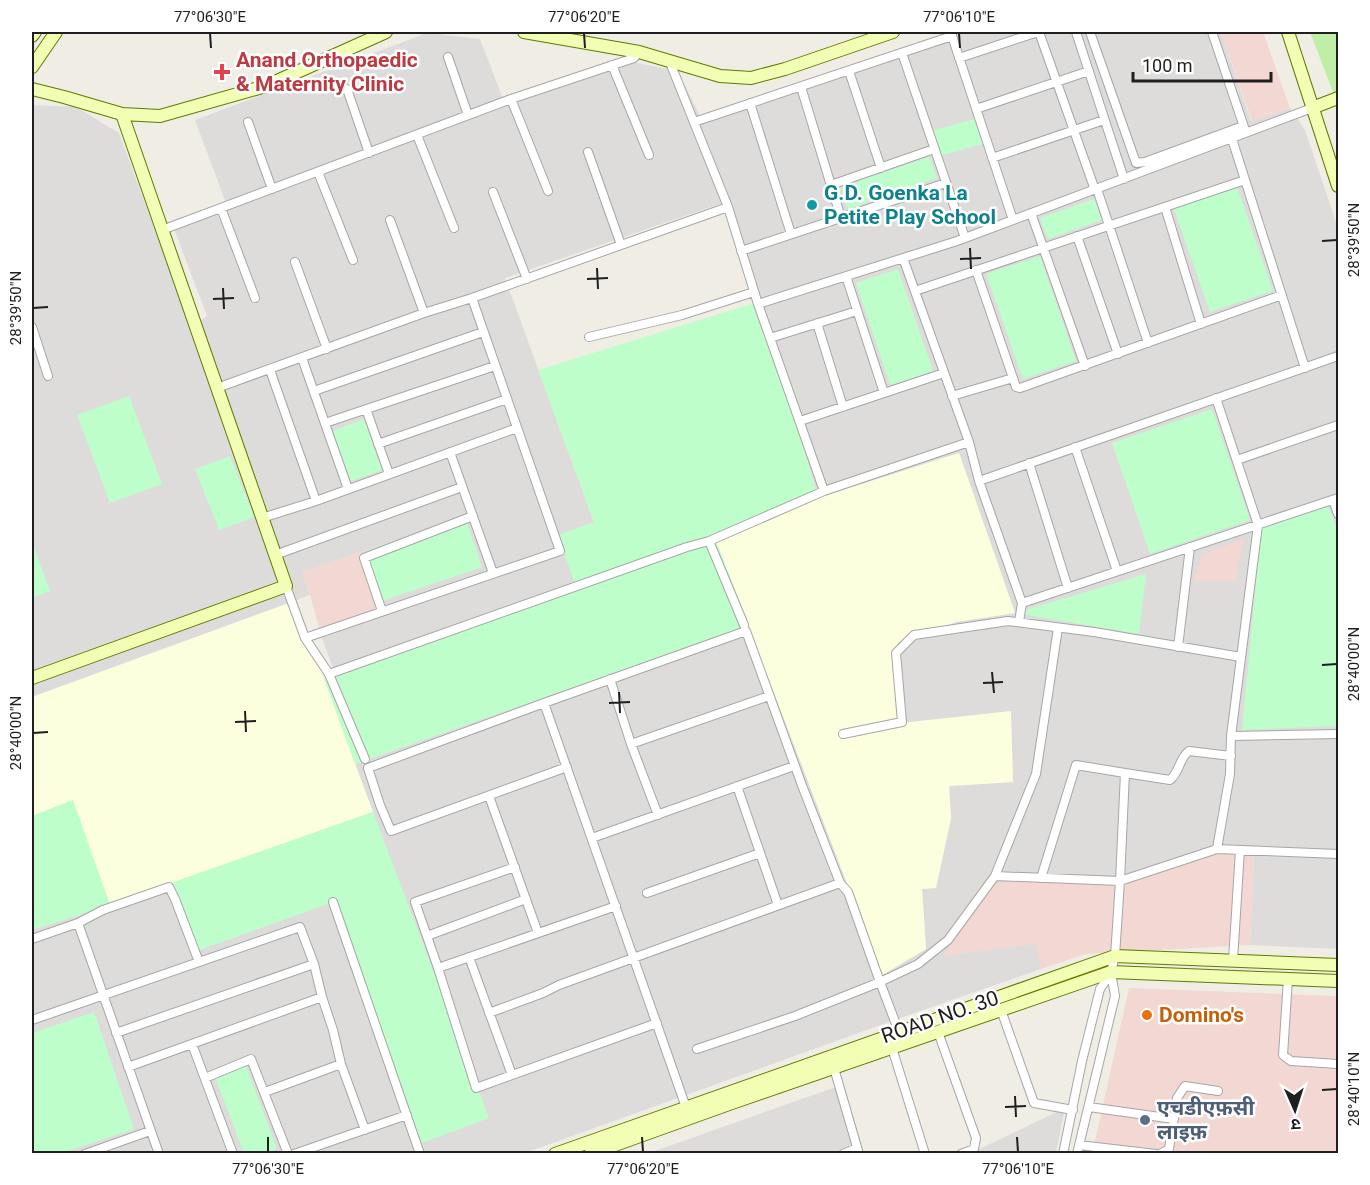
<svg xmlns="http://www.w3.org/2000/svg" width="1370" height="1185" viewBox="0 0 1370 1185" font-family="Roboto,'Noto Sans Devanagari',sans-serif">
  <rect width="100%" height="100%" fill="#f0eee4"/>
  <path fill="#dddcdb" d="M954,32H1221L1251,121L1290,108L1305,130L1338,228V949L1250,945L1254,853L1037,944L1041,969L900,1018L525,1153L32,1154V930L110,905L372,812L355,764L749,625L882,975L926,949L922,888H936L951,818L949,786L1013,782L902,723L898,642L956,622L1015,613L959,453L818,498L760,296L728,201L505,278L594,522L576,587L335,674L322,638L386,615L364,551L302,572L310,595L32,697V105L76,107L119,133L191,327L207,316L171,221L226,203L195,120L427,33L480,39L505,104L622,60L678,71L700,116Z
    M836,1087L859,1154H646Z
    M1065,1108L1056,1153H971Z"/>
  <path fill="#f2d7d2" d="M1221,32H1263L1290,108L1252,121Z
    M1243,539L1236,581H1193L1202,555Z
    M365,551L386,615L322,638L310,595L301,572Z
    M1228,845L1254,853L1250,945L1086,954L1041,969L1036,944L943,956L994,883L1124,878Z
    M1129,988L1338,996V1153L1092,1154Z"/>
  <path fill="#fbffde" d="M959,453L1015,613L956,622L898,642L901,723L1011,711L1013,782L949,786L951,818L936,888L922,889L926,949L882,975L714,536L818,498Z
    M295,601L373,812L110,905L73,801L32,816V697Z"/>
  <path fill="#c0eea6" d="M1310,32H1338V98L1336,100Z"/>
  <path fill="#bdfecb" d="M975,119L983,144L939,156L931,131Z
    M929,157L937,178L848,209L841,187Z
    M1237,187L1273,291L1210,312L1174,209Z
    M1094,199L1102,220L1048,239L1040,218Z
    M1040,256L1076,361L1023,379L986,274Z
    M898,269L933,371L890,385L856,283Z
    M761,301L818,498L714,536L749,625L355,764L324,678L576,587L558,535L594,522L538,370Z
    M129,396L162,484L110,503L77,415Z
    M1212,409L1250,520L1150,554L1112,443Z
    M364,419L382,470L351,481L332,431Z
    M230,456L254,517L219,530L195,469Z
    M1328,506L1338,532V726L1242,730L1261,529Z
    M465,517L482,567L382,601L365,551Z
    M32,542L50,591L32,598Z
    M1146,574L1139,634L1015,613Z
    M73,800L110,905L32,930V816Z
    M373,812L489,1118L419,1144L328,904L199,950L171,883Z
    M94,1012L134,1129L62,1153H32V1033Z
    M246,1066L277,1149L265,1153H244L215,1077Z"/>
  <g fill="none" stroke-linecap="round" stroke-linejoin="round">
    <defs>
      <path id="street" d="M1039,32L1095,190
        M1076,32L1124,179
        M1090,32L1136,163L1145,162L1243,126
        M1212,32L1245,130
        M951,33L1013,220
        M902,53L965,238
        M448,57L468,115
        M959,58L1038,32
        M669,60L728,207L758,304L824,491
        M612,65L649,155
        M849,71L881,168
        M801,87L841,218
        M347,89L369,153
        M511,99L548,191
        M750,103L791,234
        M976,109L1089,71
        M248,122L272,189
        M694,122L952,36
        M417,135L454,228
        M1232,139L1305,368
        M588,152L621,245
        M992,158L1104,120
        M318,172L353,260
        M831,185L934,149
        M1097,189L1148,343
        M493,192L527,279
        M1165,207L1201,324
        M221,208L255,298
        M1031,213L1085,366
        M390,220L424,313
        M162,230L511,99L634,58L639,52
        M1077,236L1118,354
        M741,251L946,183
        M903,258L969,442L979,481L1022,603L1019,622
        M295,262L327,349
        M976,270L1013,378L1016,387L1020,388L1282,295
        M846,276L884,393
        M915,291L1245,180
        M758,304L957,241L1312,108
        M817,323L843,407
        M32,327L48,376
        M589,337L682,315L754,292
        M770,338L857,311
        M302,358L348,489
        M270,370L316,501
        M217,388L424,313L472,298L728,207
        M314,391L483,332
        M952,396L1013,378
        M1216,398L1258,525L1231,736L1230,774L1217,849
        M366,409L389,474
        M800,421L944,373
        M325,423L495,366
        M378,444L507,399
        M1075,447L1117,571
        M450,452L493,573
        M1237,460L1338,425
        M1029,463L1068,588
        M979,481L1338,356
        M1333,500L1338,514
        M262,518L316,501L517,428
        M709,541L744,625
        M275,555L462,487
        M286,586L305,638L329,674L365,759
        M1022,603L1338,498
        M382,611L364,558L473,516
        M305,638L560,551L472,298
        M1178,647L1190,547
        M329,674L687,547L709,541L824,491L969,442
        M610,679L631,744L769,696
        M544,703L688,1113
        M843,734L902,722L896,653L914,635L1008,621L1094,632L1241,657
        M1231,736L1338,734
        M631,744L658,815
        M567,767L391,831L380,805L368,768L544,703L746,631L803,788L840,883L848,892L880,982L899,1032
        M737,786L778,905
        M489,796L538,933
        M592,838L794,766
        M995,876L1120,881L1217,849L1338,854
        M1041,878L1076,765L1125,773
        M647,893L760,853
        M333,902L420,1154
        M616,906L438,968L476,1088L657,1023
        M78,923L159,1154
        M427,936L526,899
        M32,939L78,923L103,910L169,887L175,899L199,962
        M469,957L512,1075
        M1233,960L1240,850
        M438,968L415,902L515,867
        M1288,979L1283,1055L1291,1061L1338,1064
        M1001,1010L1034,1103L1073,1110
        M489,1013L543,993L559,985L840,883
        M32,1020L300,927L314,964L322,997L333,1030L341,1064L365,1130
        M938,1032L976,1138L974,1149L961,1154
        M116,1033L314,964
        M192,1044L233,1154
        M892,1048L925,1154
        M697,1049L795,1016L880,982L918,964L948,940L995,876L1036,774L1058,628
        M128,1067L322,997
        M834,1068L859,1154
        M205,1078L251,1059L288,1154
        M265,1092L341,1064
        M1089,1107L1174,1119
        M1079,1145L1156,1154
        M85,1154L150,1131
        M294,1154L407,1115
        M843,1154L857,1148
        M1063,1154L1082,1061L1100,989L1111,973
        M1077,1154L1115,996L1111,972L1115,956L1120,881L1125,773L1170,780C1180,772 1179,758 1189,751L1231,756
        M1160,1154L1169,1149L1177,1098L1185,1086L1218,1091"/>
      <path id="secondary" d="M524,32L639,52L720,76L751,78L785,69L893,32
        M1288,32L1338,186
        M32,36L35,32
        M32,67L56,32
        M32,89L64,97L122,114L160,116L266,86L386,32
        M1312,108L1338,98
        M32,678L286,586L122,114
        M555,1154L1115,956L1338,965
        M590,1154L729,1104L1111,972L1338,981"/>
    </defs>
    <use href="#street" stroke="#a6a6a6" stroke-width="10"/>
    <use href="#secondary" stroke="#5e7b00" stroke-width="14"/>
    <use href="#street" stroke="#fff" stroke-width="8"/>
    <use href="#secondary" stroke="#f1feb4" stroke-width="12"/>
  </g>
  <path fill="none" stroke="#1f1f1f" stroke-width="2" d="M210,33L211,48M584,33L585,48M959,33L960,48M1322,241L1337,240M970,248L971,269M960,259L981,258M597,268L598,289M587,279L608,278M223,288L224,309M213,299L234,298M33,308L48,307M1322,665L1337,664M992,672L994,693M983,683L1003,682M619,692L620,713M609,703L630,702M245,711L246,732M235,722L256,721M33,733L48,732M1322,1090L1337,1089M1015,1096L1016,1117M1005,1107L1026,1106M268,1137V1152M642,1137L643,1152M1017,1137L1018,1152"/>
  <path fill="#e0444e" stroke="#fff" stroke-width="2" d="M219 63h6v6h6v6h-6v6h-6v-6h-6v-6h6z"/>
  <circle fill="#0f9aa8" stroke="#fff" stroke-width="2" cx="812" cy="205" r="6"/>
  <circle fill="#e8710a" stroke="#fff" stroke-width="2" cx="1147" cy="1015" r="6"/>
  <circle fill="#5c6f8a" stroke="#fff" stroke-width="2" cx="1145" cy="1120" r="6"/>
  <g text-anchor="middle" stroke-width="5" stroke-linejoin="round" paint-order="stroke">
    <g font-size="21" font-weight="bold" fill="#be3a42" stroke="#fff" text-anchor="start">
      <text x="236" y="67">Anand Orthopaedic<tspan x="236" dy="24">&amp; Maternity Clinic</tspan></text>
    </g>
    <g font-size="21" font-weight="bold" fill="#0d838f" stroke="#fff" text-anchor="start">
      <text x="824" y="200">G.D. Goenka La<tspan x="824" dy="24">Petite Play School</tspan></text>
    </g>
    <g font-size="21" font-weight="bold" fill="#c56008" stroke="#fff" text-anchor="start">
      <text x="1159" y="1022">Domino's</text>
    </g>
    <g font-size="21" fill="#1f1f1f" stroke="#fff">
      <text transform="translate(940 1017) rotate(-19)" y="7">ROAD NO. 30</text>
    </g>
    <g font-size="21" font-weight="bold" fill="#4e5e75" stroke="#fff" text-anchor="start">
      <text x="1157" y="1115">एचडीएफ़सी<tspan x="1157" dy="24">लाइफ़</tspan></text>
    </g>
  </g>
  <rect width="1370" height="1185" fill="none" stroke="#ffffff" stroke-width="66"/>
  <g transform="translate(1295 1110) rotate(177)" stroke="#ffffff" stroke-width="4.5" paint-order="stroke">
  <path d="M0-4.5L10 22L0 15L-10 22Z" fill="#1f1f1f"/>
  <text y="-9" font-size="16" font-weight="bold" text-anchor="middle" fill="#1f1f1f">उ</text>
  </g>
  <path d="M1133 72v9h138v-9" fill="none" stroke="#1f1f1f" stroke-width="3"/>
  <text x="1142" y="72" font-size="18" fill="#1f1f1f" stroke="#ffffff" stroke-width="4.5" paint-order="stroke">100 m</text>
  <rect x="33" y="33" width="1304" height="1119" fill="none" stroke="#1f1f1f" stroke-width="2"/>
  <g font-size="15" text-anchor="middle" fill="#1f1f1f">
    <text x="210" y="22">77°06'30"E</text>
    <text x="584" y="22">77°06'20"E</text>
    <text x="959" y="22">77°06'10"E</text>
    <text transform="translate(1354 240) rotate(-90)" y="5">28°39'50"N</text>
    <text transform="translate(16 308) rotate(-90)" y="5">28°39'50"N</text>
    <text transform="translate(1354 664) rotate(-90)" y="5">28°40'00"N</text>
    <text transform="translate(16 733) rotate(-90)" y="5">28°40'00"N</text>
    <text transform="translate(1354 1089) rotate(-90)" y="5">28°40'10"N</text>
    <text x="268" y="1174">77°06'30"E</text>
    <text x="643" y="1174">77°06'20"E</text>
    <text x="1018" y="1174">77°06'10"E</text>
  </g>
</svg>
